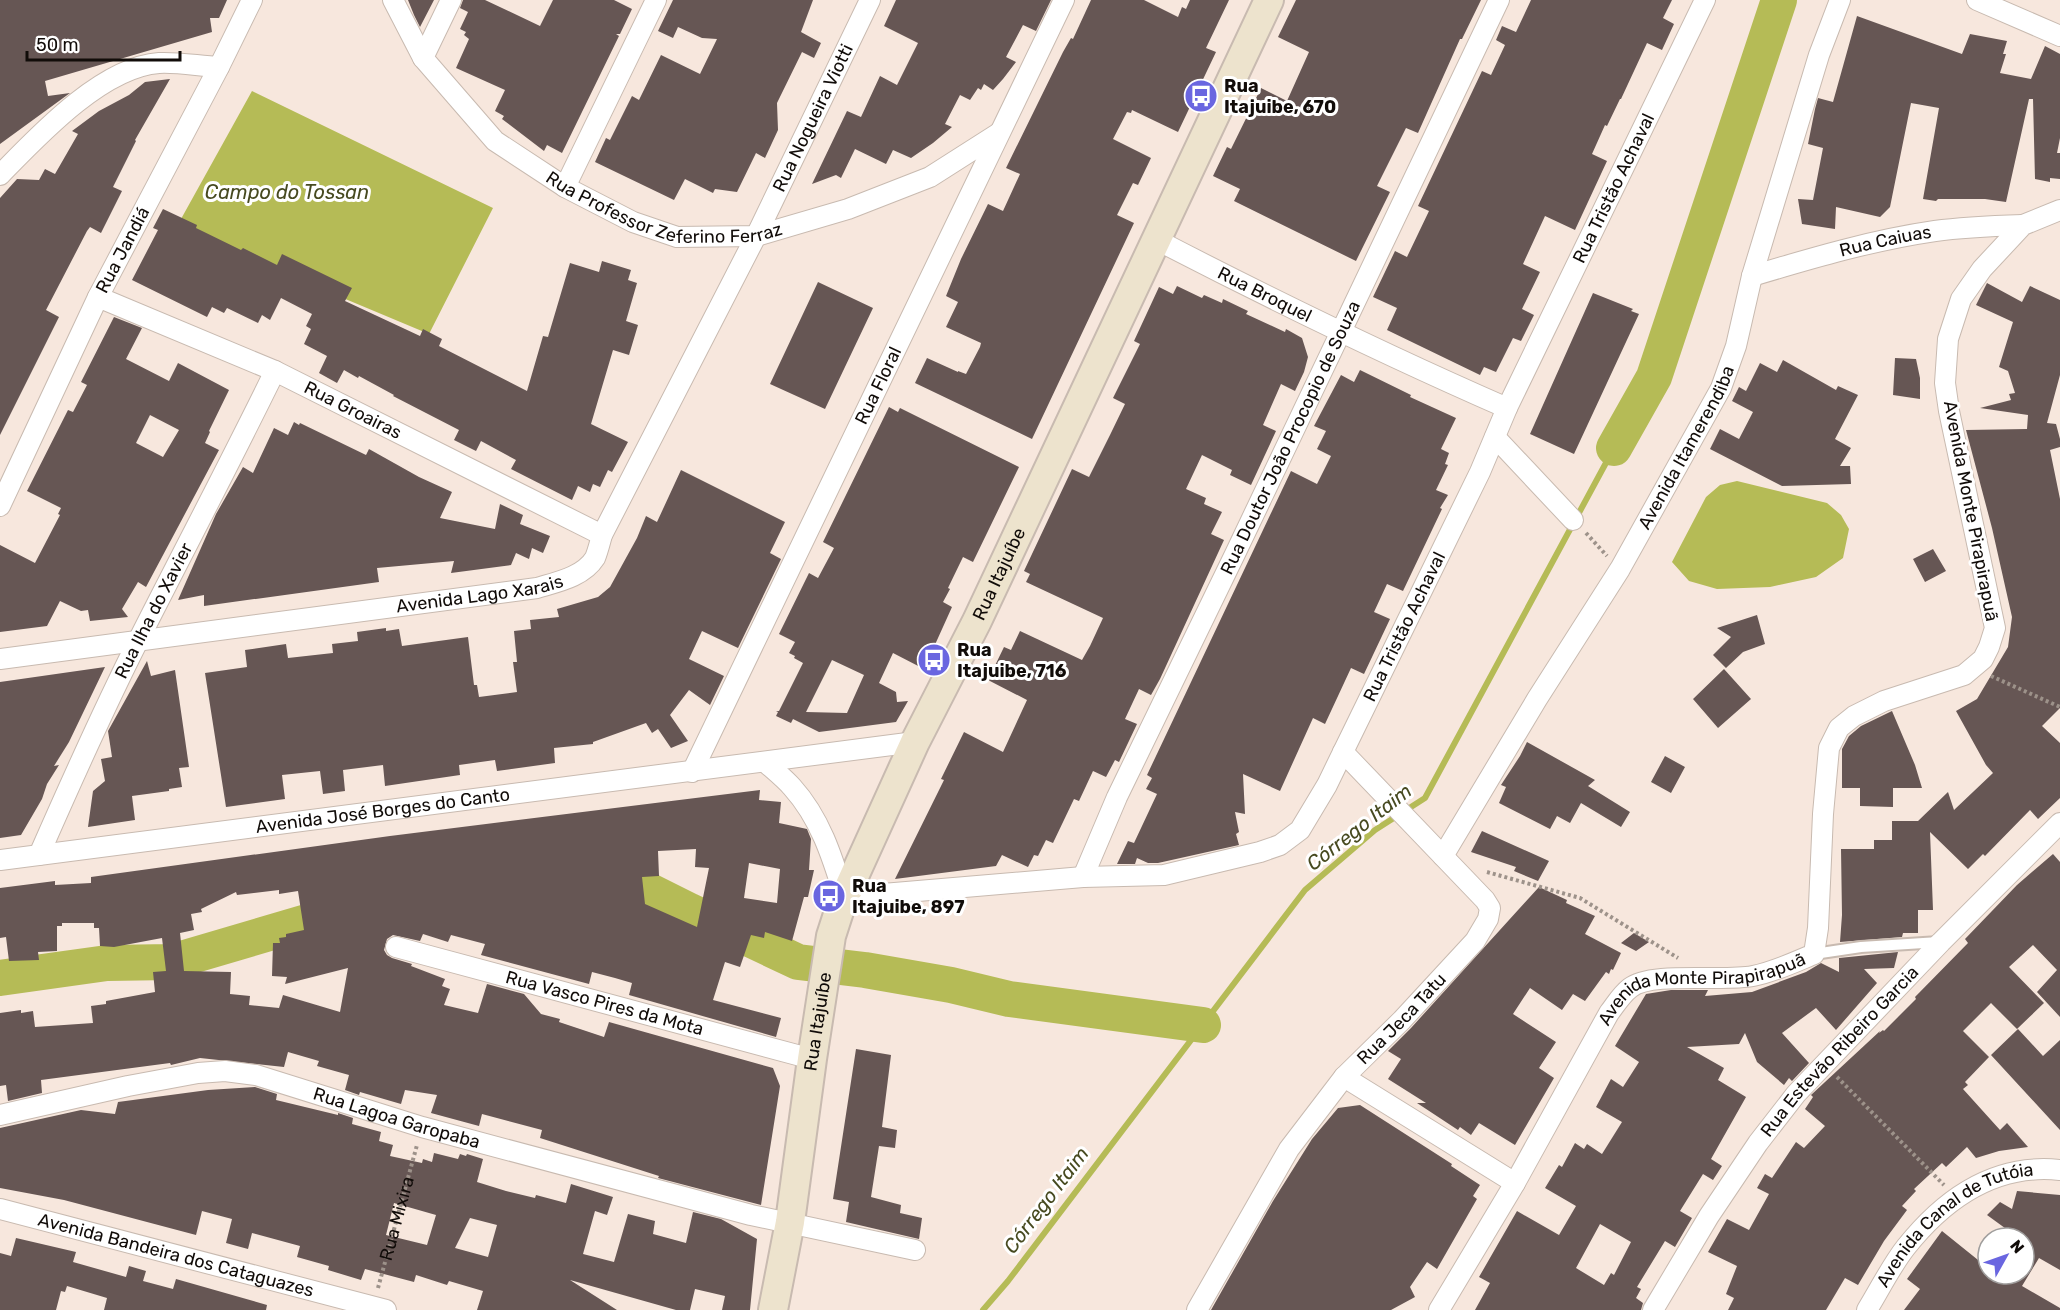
<svg xmlns="http://www.w3.org/2000/svg" width="2060" height="1310" viewBox="0 0 2060 1310" font-family="Rubik,sans-serif">
  <rect width="100%" height="100%" fill="#f7e7dd"/>
  <path fill="#b5bb56" d="M252,91L493,208L429,334L176,228Z
    M1737,481L1827,503L1841,515L1849,529L1843,558L1816,577L1770,587L1717,589L1689,581L1672,562L1706,497L1720,485Z"/>
  <g fill="none" stroke-linecap="round" stroke-linejoin="round">
    <path stroke="#b5bb56" stroke-width="6" d="M983,1310L1008,1281L1305,890L1375,830L1425,798L1614,448"/>
    <path stroke="#b5bb56" stroke-width="36" d="M1614,448L1654,377L1779,0
      M595,878L646,889L690,911L798,962L865,970L951,985L1009,999L1203,1025
      M0,978L107,963L171,962L351,909"/>
  </g>
  <path fill="#665654" fill-rule="evenodd" d="M0,0H227L219,18H210L212,32L45,81L48,96L70,93L0,144Z
    M408,0H434L420,27L414,15Z
    M463,0H485L540,26L553,0H614L632,9L620,34H616L619,36L562,153L547,145L544,151L502,119L504,116L495,111L505,90L456,68L469,39L464,35L466,32L460,29L468,12L460,8Z
    M673,0H813L801,32L821,43L814,58L802,52L777,103L778,130L765,158L756,153L737,192L715,189L713,193L685,179L674,200L595,162L606,138L610,140L632,96L639,100L661,55L700,74L717,39L702,38L678,27L673,38L658,31Z
    M896,0H1051L1036,31L1023,25L1006,57L1016,62L1003,79L993,90L984,84L981,90L978,88L970,100L960,95L945,124L952,127L933,143L911,158L893,150L886,164L855,149L841,178L836,175L812,184L847,111L861,117L880,76L897,85L918,43L884,26Z
    M1091,0H1144L1178,17L1182,7L1186,9L1190,0H1229L1206,48L1216,52L1178,132L1132,110L1131,113L1127,112L1113,139L1151,158L1138,185L1133,183L1117,215L1134,223L1032,439L915,383L927,358L958,372V371L966,374L980,347L981,343L946,327L958,302L946,296L961,259L988,204L1003,211L1020,174L1006,168L1063,52L1071,38L1073,39Z
    M1296,0H1481L1462,39H1460L1418,133L1406,128L1377,186L1390,192L1356,261L1234,201L1240,189L1213,176L1227,147L1231,149L1261,88L1287,101L1309,52L1278,37Z
    M1531,0H1672L1663,18L1674,24L1662,50L1647,43L1621,99H1620L1607,126L1605,125L1592,154L1607,161L1575,230L1545,216L1523,264L1540,272L1522,309L1534,315L1521,341L1513,338L1496,372L1484,367L1480,375L1387,330L1397,308L1373,297L1395,251L1407,257L1429,211L1418,206L1482,71L1491,75L1505,45L1496,40L1502,26L1516,32Z
    M1857,16L1962,54L1970,34L2007,41L2003,54H2006L2000,73L2031,79L2045,46L2060,54V138L2057,153H2060V179L2050,178V182L2035,179L2033,99H2029L2006,202L1985,199H1938L1936,201L1923,199L1939,108L1911,103L1890,207L1880,217L1836,207L1835,229L1802,224L1798,199L1813,200L1823,148L1808,144L1815,109L1818,98L1833,102Z
    M170,79L135,140L136,141L113,187L122,191L101,233L90,227L87,231L46,310L59,317L0,435V198L17,179L39,180L45,169L55,174L78,134L72,131L99,111L129,95L145,82Z
    M163,209L197,225L196,228L241,250L243,248L277,265L282,254L352,288L345,301L420,336L423,329L442,339L439,346L527,391L543,336L548,337L570,263L599,272L602,261L631,270L628,280L637,283L626,321L638,325L629,355L613,350L591,424L628,442L612,472L608,470L600,487L593,484L590,492L578,486L572,500L511,469L516,460L481,441L476,451L454,440L459,430L393,396L394,395L359,376L358,378L344,370L337,383L319,373L327,356L304,344L311,329L306,326L312,314L281,298L270,320L262,315L258,323L227,308L224,313L212,307L207,317L132,280L158,230L153,228Z
    M818,282L873,308L825,409L770,384Z
    M1987,283L2022,302L2030,286L2060,300V375L2047,423L2056,424L2060,439V447L2050,450L2060,499V708L2042,726L2060,743V798L2038,819L2030,810L1985,856L1983,854L1968,869L1930,832L1933,910H1918V933H1903L1902,937L1840,942L1842,915L1841,849H1874V840H1892V821H1918L1948,792L1954,810L1993,773L1986,765L1956,711L1977,699L2008,647L2012,617L1992,528L1966,430L2027,429L2028,415L1980,408L2011,400L2009,394L2015,393L2008,371L1999,367L2013,322L1976,305Z
    M1177,286L1202,298L1204,295L1222,303L1223,299L1248,311L1246,314L1285,332L1286,329L1302,338L1308,357L1304,372L1295,391L1281,384L1263,425L1276,431L1251,485L1230,475L1232,470L1202,455L1186,489L1206,498L1204,504L1222,512L1211,534L1224,540L1160,679L1151,695L1139,689L1125,719L1137,724L1119,762L1115,760L1106,777L1093,771L1079,801L1074,799L1053,843L1046,840L1038,856L1034,855L1028,867L1002,855L996,866L895,879L944,780L941,779L964,732L1003,752L1027,700L988,680L1004,647L1011,650L1020,631L1082,660L1090,646L1103,618L1026,582L1030,574L1024,571L1072,469L1089,477L1110,435L1125,404L1113,398L1140,344L1134,341L1159,287L1173,294Z
    M1593,293L1633,309L1631,311L1639,314L1574,454L1530,434Z
    M114,317L142,328L126,359L169,381L178,363L229,390L209,431L210,432L205,443L219,450L146,587L138,582L122,609L128,617L90,621L88,610L81,611L60,601L47,626L0,632V545L35,563L60,515L58,514L61,508L27,491L68,410L73,412L87,385L81,382ZM150,415L179,430L163,457L136,443Z
    M1895,358L1916,359L1920,378V399L1893,395Z
    M1783,360L1836,390L1838,386L1858,395L1835,439L1851,448L1840,466H1850L1851,484L1782,486L1710,449L1720,429L1739,439L1753,412L1732,401L1739,387L1746,391L1760,363L1777,372Z
    M1360,370L1411,395L1410,397L1456,418L1441,449L1449,453L1445,464L1448,465L1436,490L1448,495L1440,508L1442,509L1403,591L1387,584L1374,612L1390,619L1364,674L1351,668L1325,724L1313,718L1280,791L1243,774L1245,814L1235,812L1239,832L1236,834L1239,845L1158,863H1148L1137,858L1135,864H1117L1128,841L1134,843L1157,794L1146,789L1152,778L1147,775L1291,471L1317,484L1331,456L1317,449L1326,431L1314,426L1341,375L1354,382Z
    M889,407L898,412L900,408L1019,467L973,562L963,557L948,588L950,589L943,602L952,607L924,669L893,653L879,683L896,692L897,702L908,701L896,722L819,732L793,719L791,723L776,716L778,712L776,711H779L803,663L794,658L795,656L789,653L795,642L779,634L809,573L818,578L834,548L823,542ZM832,660L864,675L847,713L806,712Z
    M294,422L299,425L300,423L366,455L369,449L419,477L452,492L440,518L495,529L500,504L523,515L520,524L550,536L543,553L532,548L529,559L516,553L511,565L451,573L454,561L377,568L379,582L204,606V595L178,600L216,514L243,467L253,473L274,428L288,435Z
    M681,470L785,522L770,553L781,559L738,648L702,631L689,659L724,676L710,705L689,690L670,715L688,741L671,748L658,729L652,733L646,723L593,742V744L554,748L555,763L497,771L495,760L459,765L460,775L385,786L383,765L343,770L345,791L323,794L320,771L282,775L285,799L226,807L205,673L247,667L245,650L286,644L288,658L333,653L332,644L358,641L357,632L386,628V631L399,629L402,646L468,637L474,685H477L479,697L517,692L513,662H517L514,631L531,629L530,620L559,617L557,609L598,597L610,587L637,538L646,516L657,522Z
    M1933,549L1946,571L1925,582L1913,559Z
    M1757,615L1765,644L1743,652L1726,668L1713,655L1731,637L1717,628Z
    M147,661L151,676L175,670L189,767L179,768L182,787L169,789V791L132,796L135,820L88,827L93,791L105,781L101,759L112,757L108,731Z
    M105,667L69,742L54,766L59,765L47,784L42,799L21,835L0,838V682Z
    M1724,669L1751,699L1718,728L1693,699Z
    M1892,711L1915,765L1922,788H1893V807L1860,806V788H1842V749L1849,736L1861,726Z
    M1527,742L1595,780L1588,786L1630,812L1621,827L1581,803L1570,823L1557,816L1550,829L1499,803L1506,787L1501,785L1520,756Z
    M1665,756L1685,767L1671,793L1651,782Z
    M760,790L759,800L781,802L779,823L807,829L811,839L809,870H814L808,897H804L792,941L765,932L764,938L751,935L740,967L725,962L713,1000L781,1018L776,1037L629,995L632,983L615,978L592,972L589,984L481,955L485,944L451,935L448,942L423,934L420,941L393,935L387,939L384,950L387,955L392,958L412,964L411,966L445,979L442,986L450,989L444,1005L478,1013L487,984L524,994L541,1014L560,1019L559,1022L604,1037L609,1022L773,1068L780,1086L761,1205L658,1178L659,1176L540,1138L542,1130L482,1114L479,1126L431,1113L437,1095L405,1090L401,1104L360,1092L359,1095L345,1090L349,1075L317,1066L319,1061L288,1052L284,1067L200,1058L171,1065L170,1063L41,1080L42,1093L8,1101L6,1085L0,1086V1013L21,1010V1013L33,1011L35,1027L93,1023L91,1006L106,1004V1001L155,992L153,972L166,971L162,938L114,947L100,946L99,928H94V923H62V926H57V951L38,952L39,960L9,961L6,937L0,938V888L55,881V885L91,883V877L390,836ZM696,849L695,867L709,868L697,927L645,904L642,877L659,876L658,851ZM749,863L780,869L777,903L744,898ZM279,890V894L298,891L304,930L286,934V937L279,938L280,943H273L272,976L287,977L285,984L348,968L340,1012L283,995L279,1008L249,1005L250,996L230,994L231,972L184,971L180,933L194,930L191,914L202,912L201,909L236,892L237,895Z
    M1482,831L1549,861L1538,881L1514,871L1516,867L1471,852Z
    M2053,854L2060,862V1017L2037,992L2057,970L2033,945L2009,967L2044,1003L2017,1029L1991,1003L1963,1031L1989,1057L1965,1082L1968,1085L1963,1089L2000,1130L2007,1123L2028,1147L1999,1151L1976,1158L1967,1147L1946,1167L1942,1163L1914,1189L1916,1191L1902,1206L1907,1210L1884,1241L1858,1285L1845,1278L1826,1310H1728L1734,1298L1726,1294L1737,1266L1708,1252L1727,1219L1749,1230L1769,1194L1757,1188L1765,1174L1772,1178L1796,1142L1804,1148L1825,1126L1805,1109L1813,1097L1811,1095L1880,1031L1879,1033L1883,1030L1884,1031L1916,999L1915,997L1968,943L1965,939L2017,885Z
    M1539,887L1567,900L1566,903L1595,916L1585,934L1621,953L1613,970L1611,969L1609,974L1606,972L1585,1001L1573,994L1562,1010L1530,988L1513,1014L1556,1042L1539,1068L1554,1078L1515,1145L1479,1123L1471,1135L1460,1127L1458,1130L1417,1103H1426L1388,1079L1401,1059L1388,1051L1411,1028Z
    M1634,933L1649,942L1636,951L1621,943Z
    M1898,952L1894,968L1864,969L1877,983L1836,1030L1816,1008L1782,1033L1809,1063L1792,1081L1789,1078L1784,1085L1757,1062L1745,1033L1739,1044L1687,1047L1724,1068L1718,1080L1746,1097L1711,1159L1722,1166L1713,1180L1703,1174L1680,1211L1692,1218L1675,1247L1665,1241L1637,1287L1641,1289L1636,1298L1643,1303L1641,1310H1475L1490,1283L1479,1277L1517,1211L1559,1235L1576,1206L1545,1188L1559,1165L1562,1167L1575,1143L1584,1149L1587,1144L1602,1154L1622,1122L1596,1107L1611,1079L1623,1087L1639,1062L1615,1046L1646,994L1671,990H1708L1705,996L1752,992L1806,972L1821,963L1839,972V958ZM1600,1224L1631,1242L1614,1275L1611,1273L1604,1285L1576,1268Z
    M2018,1029L2043,1056L2060,1040V1130L1991,1055Z
    M856,1049L891,1055L882,1127L897,1130L895,1148L879,1146L871,1197L901,1205L900,1213L922,1218L919,1239L846,1222L849,1202L833,1199Z
    M255,1087L277,1094L276,1100L338,1115V1113L353,1118L352,1124L381,1132L379,1141L393,1145L390,1156L422,1163L423,1159L432,1162L434,1153L458,1159L460,1154L466,1156L467,1154L483,1159L477,1182L506,1191L535,1198L536,1195L566,1203L571,1184L613,1197L607,1215L595,1211L583,1254L614,1262L628,1214L655,1221L653,1234L686,1243L693,1212L721,1219L757,1239L750,1310H722L725,1296L695,1289L690,1310H676L570,1280L617,1310H477L483,1291L449,1281L447,1285L416,1275L414,1282L365,1269L361,1280L328,1270L329,1266L297,1257L300,1246L252,1233L248,1249L226,1243L232,1219L202,1211L196,1235L64,1200L0,1188V1128L81,1110L115,1114L118,1102L208,1090ZM394,1203L436,1215L427,1245L386,1235ZM470,1218L497,1225L488,1257L455,1248Z
    M1360,1105L1452,1164L1451,1166L1480,1185L1473,1196L1477,1199L1437,1269L1427,1262L1410,1287L1415,1297L1391,1310H1211L1273,1201L1312,1139L1338,1108Z
    M2017,1191L2060,1195V1270L2039,1258L2022,1286L2060,1308V1310H1904L1920,1289L1907,1279L1942,1231L1988,1268V1274H2024V1238H2005L2009,1231L1987,1215L2000,1202L2012,1209Z
    M16,1238L76,1252L73,1262L126,1277L129,1266L146,1271L143,1281L173,1289L176,1279L267,1305L266,1310H104L107,1298L67,1286L65,1292L61,1291L56,1310H0V1253L11,1256Z"/>
  <g fill="none" stroke-linecap="round" stroke-linejoin="round">
    <defs>
      <path id="lane" d="M1814,954L1861,947L1939,942"/>
      <g id="street">
        <path id="s2" d="M393,0L423,58L495,141L565,187L633,222L677,237L756,236L848,209L930,177L999,133"/>
        <path d="M1977,0L2060,36"/>
        <path d="M423,58L451,0"/>
        <path d="M0,175C38,136 102,67 159,63C178,62 199,66 219,67"/>
        <path d="M565,187L656,0"/>
        <path id="s3" d="M1155,239C1271,299 1388,356 1507,408"/>
        <path id="s4" d="M1752,276C1812,258 1873,240 1935,231C1964,227 1993,226 2023,225"/>
        <path id="s5" d="M98,297L275,371L602,535"/>
        <path d="M1495,437L1573,520"/>
        <path id="s6" d="M0,506L98,297L219,67L252,0"/>
        <path id="s7" d="M0,659L537,588C557,582 583,577 595,558C598,551 600,542 602,535L756,236L870,0"/>
        <path id="s8" d="M765,762C774,770 784,778 792,787C820,818 832,856 844,895H871L1083,877L1164,875L1260,852L1280,845L1300,830L1327,785L1343,752L1480,472L1507,408L1705,0"/>
        <path id="s9" d="M692,772L1064,0"/>
        <path id="s10" d="M39,855C71,782 103,710 139,639C184,550 231,461 275,371"/>
        <path id="s11" d="M1443,856L1537,699L1620,569L1721,388L1736,346L1752,276L1819,55L1840,0"/>
        <path id="s12" d="M0,860L915,742"/>
        <path id="s13" d="M1083,877L1117,797L1235,554L1499,0"/>
        <path id="s14" d="M396,947L812,1059"/>
        <path d="M1344,1077L1515,1183"/>
        <path id="s15" d="M0,1115L128,1086L198,1073L225,1071L256,1075L422,1127L751,1215L915,1250"/>
        <path id="s16" d="M0,1209L386,1310"/>
        <path id="s17" d="M1197,1310L1289,1149L1344,1077L1402,1020L1475,941L1488,919L1490,908L1485,900L1343,752"/>
        <path id="s18" d="M1439,1310L1515,1183L1609,1013C1616,1004 1621,995 1630,988C1651,971 1723,982 1753,976C1774,972 1795,962 1814,954L1818,928L1823,814L1829,748L1839,728L1854,716L1884,701L1964,675L1983,659L1989,647L1995,628L1949,411L1945,383L1948,339L1961,299L1982,269L2023,225L2060,210"/>
        <path id="s19" d="M1653,1310L1709,1216L1758,1143L1796,1094L1941,942L2060,823"/>
        <path id="s20" d="M1867,1310C1880,1289 1891,1266 1906,1247C1945,1198 1995,1163 2060,1170"/>
      </g>
      <g id="secondary">
        <path id="s21" d="M773,1310L790,1222L812,1059L831,936L841,905L915,742L977,621L1269,0"/>
      </g>
    </defs>
    <use href="#lane" stroke="#c8bab0" stroke-width="14"/>
    <use href="#street" stroke="#c8bab0" stroke-width="22"/>
    <use href="#secondary" stroke="#c8bab0" stroke-width="32"/>
    <g stroke="#9d928a" stroke-width="4" stroke-dasharray="3 3" stroke-linecap="butt">
      <path d="M1586,533L1607,556"/>
      <path d="M1991,676L2060,707"/>
      <path d="M1487,872L1580,898L1678,958"/>
      <path d="M1837,1077L1944,1185"/>
      <path id="s1" d="M378,1288L417,1145"/>
    </g>
    <use href="#lane" stroke="#fff" stroke-width="10"/>
    <use href="#street" stroke="#fff" stroke-width="20"/>
    <use href="#secondary" stroke="#ede3cd" stroke-width="28"/>
  </g>
  <defs>
    <symbol id="bus-disc" viewBox="-11 -11 22 22"><circle r="9.5" fill="#6a66e0" stroke="#fff"/><path d="M-5-6H5V4H4V6H2V4H-2V6H-4V4H-5ZM-3.5-4V0h7V-4ZM-3.5 1.2v1.5H-2V1.2ZM2 1.2v1.5H3.5V1.2Z" fill="#fff"/></symbol>
  </defs>
  <g fill-rule="evenodd">
    <use href="#bus-disc" x="1182" y="77" width="38" height="38"/>
    <use href="#bus-disc" x="915" y="641" width="38" height="38"/>
    <use href="#bus-disc" x="810" y="877" width="38" height="38"/>
  </g>
  <g text-anchor="middle" stroke-width="6" stroke-linejoin="round" paint-order="stroke">
    <g font-size="18" font-weight="bold" fill="#110c09" stroke="#fff" text-anchor="start">
      <text x="1224" y="92">Rua<tspan x="1224" dy="21">Itajuibe, 670</tspan></text>
      <text x="957" y="656">Rua<tspan x="957" dy="21">Itajuibe, 716</tspan></text>
      <text x="852" y="892">Rua<tspan x="852" dy="21">Itajuibe, 897</tspan></text>
    </g>
    <g font-size="18" fill="#110c09" stroke="#fff">
      <text dy="6" stroke="none"><textPath href="#s7" startOffset="1100">Rua Nogueira Viotti</textPath></text>
      <text dy="6" stroke="none"><textPath href="#s8" startOffset="1338">Rua Tristão Achaval</textPath></text>
      <text dy="6" stroke="none"><textPath href="#s2" startOffset="363">Rua Professor Zeferino Ferraz</textPath></text>
      <text dy="6" stroke="none"><textPath href="#s4" startOffset="138">Rua Caiuas</textPath></text>
      <text dy="6" stroke="none"><textPath href="#s6" startOffset="284">Rua Jandiá</textPath></text>
      <text dy="6" stroke="none"><textPath href="#s3" startOffset="123">Rua Broquel</textPath></text>
      <text dy="6" stroke="none"><textPath href="#s9" startOffset="429">Rua Floral</textPath></text>
      <text dy="6" stroke="none"><textPath href="#s5" startOffset="279">Rua Groairas</textPath></text>
      <text dy="6" stroke="none"><textPath href="#s13" startOffset="486">Rua Doutor João Procopio de Souza</textPath></text>
      <text dy="6" stroke="none"><textPath href="#s11" startOffset="476">Avenida Itamerendiba</textPath></text>
      <text transform="translate(1971 511) rotate(79)" y="6">Avenida Monte Pirapirapuã</text>
      <text dy="6" stroke="none"><textPath href="#s21" startOffset="778">Rua Itajuíbe</textPath></text>
      <text dy="6" stroke="none"><textPath href="#s7" startOffset="484">Avenida Lago Xarais</textPath></text>
      <text dy="6" stroke="none"><textPath href="#s10" startOffset="270">Rua Ilha do Xavier</textPath></text>
      <text dy="6" stroke="none"><textPath href="#s8" startOffset="852">Rua Tristão Achaval</textPath></text>
      <text dy="6" stroke="none"><textPath href="#s12" startOffset="386">Avenida José Borges do Canto</textPath></text>
      <text dy="6" stroke="none"><textPath href="#s18" startOffset="442">Avenida Monte Pirapirapuã</textPath></text>
      <text dy="6" stroke="none"><textPath href="#s14" startOffset="216">Rua Vasco Pires da Mota</textPath></text>
      <text dy="6" stroke="none"><textPath href="#s17" startOffset="358">Rua Jeca Tatu</textPath></text>
      <text dy="6" stroke="none"><textPath href="#s21" startOffset="292">Rua Itajuíbe</textPath></text>
      <text dy="6" stroke="none"><textPath href="#s19" startOffset="320">Rua Estevão Ribeiro Garcia</textPath></text>
      <text dy="6" stroke="none"><textPath href="#s15" startOffset="408">Rua Lagoa Garopaba</textPath></text>
      <text dy="6" stroke="none"><textPath href="#s1" startOffset="72">Rua Mixira</textPath></text>
      <text dy="6" stroke="none"><textPath href="#s20" startOffset="128">Avenida Canal de Tutóia</textPath></text>
      <text dy="6" stroke="none"><textPath href="#s16" startOffset="182">Avenida Bandeira dos Cataguazes</textPath></text>
    </g>
    <g font-size="20" font-style="italic" fill="#474a20" stroke="#fff">
      <text x="287" y="199">Campo do Tossan</text>
      <text transform="translate(1359 827) rotate(-38)" y="7">Córrego Itaim</text>
      <text transform="translate(1046 1200) rotate(-53)" y="7">Córrego Itaim</text>
    </g>
  </g>
  <g transform="translate(2006 1256) rotate(50)"><circle r="28" fill="#ffffff" stroke="#a09e9d" stroke-width="1.5"/>
  <path d="M0-4.5L10 22L0 15L-10 22Z" fill="#6a66e0"/>
  <text y="-9" font-size="16" font-weight="bold" text-anchor="middle" fill="#110c09">N</text>
  </g>
  <path d="M27 51v9h153v-9" fill="none" stroke="#110c09" stroke-width="3"/>
  <text x="36" y="51" font-size="18" fill="#110c09" stroke="#ffffff" stroke-width="4.5" paint-order="stroke">50 m</text>
</svg>
